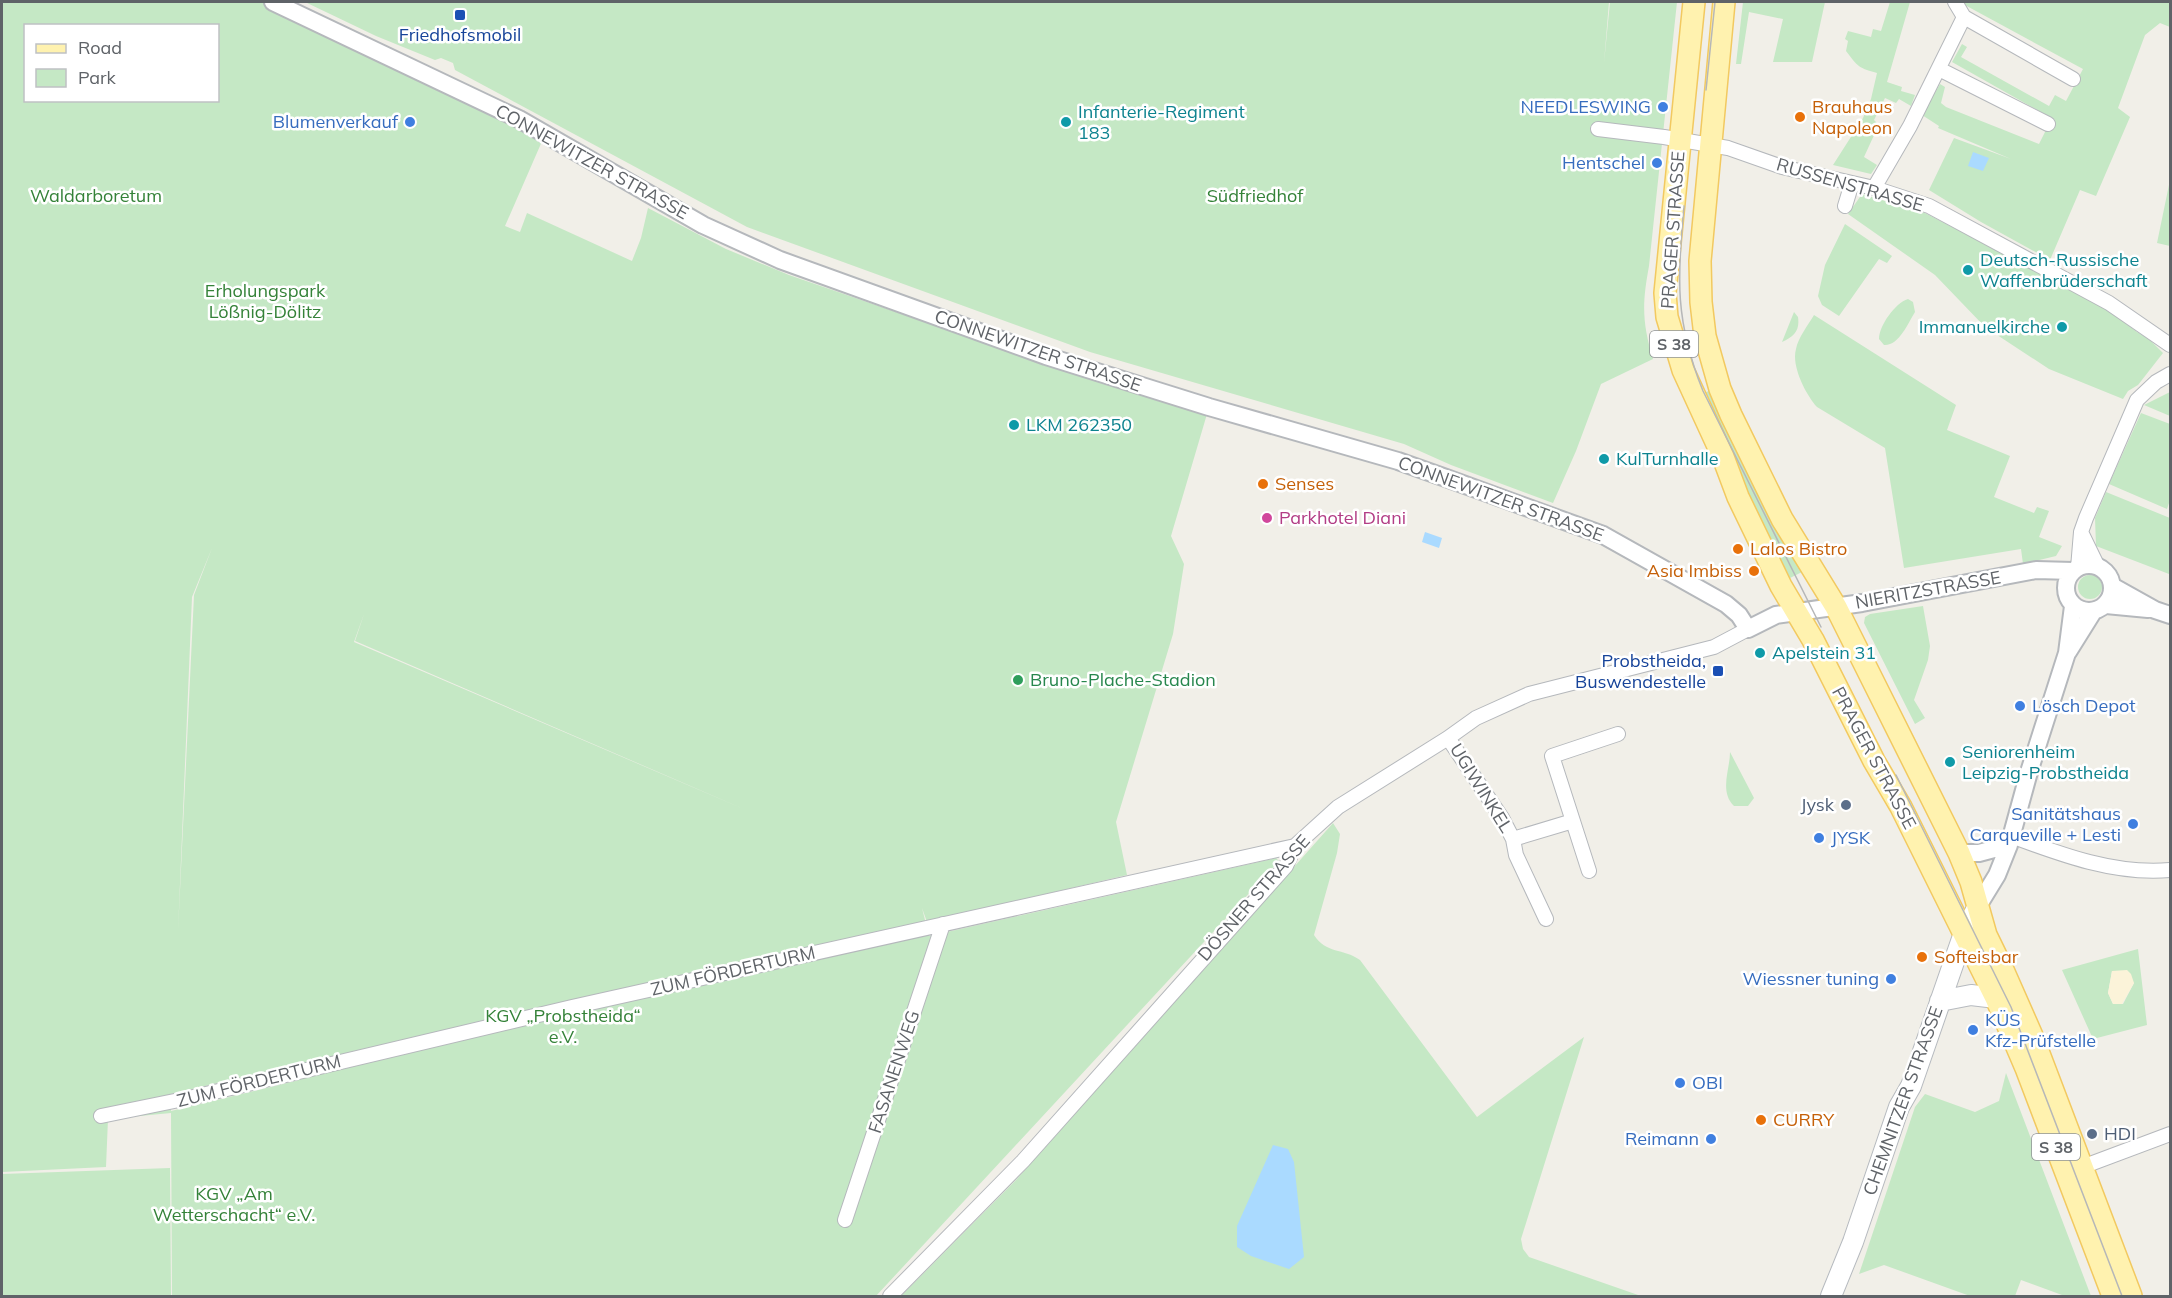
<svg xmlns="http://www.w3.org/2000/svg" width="2172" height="1298" viewBox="0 0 2172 1298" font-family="Mulish,sans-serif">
  <rect width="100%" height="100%" fill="#f1efe8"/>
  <path fill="#c5e8c5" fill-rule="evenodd" d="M2,2H272L543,139L505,226L520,232L527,213L632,261L641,238L648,208L726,249L789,275L1046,364L1207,414L1171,536L1184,564L1173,634L1116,822L1127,875L927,922L922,908L929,936L1276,858L1279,861L876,1296H172L171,1113L108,1119L106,1167L2,1172ZM26,26H218V100H26ZM212,548L194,595L178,932L192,597ZM364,614L355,641L746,810L354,642ZM295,1065V1081L171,1111V1094Z
    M305,2H1609L1604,63L1610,2H1677L1649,266C1642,304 1642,322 1653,359L1601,384L1576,451L1553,503L1451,465L1404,444L1090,352L747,227L455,70L453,63L441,58L435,60L376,36Z
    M1743,2H1825L1812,62H1773L1783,19L1749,12L1741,64H1736Z
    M1890,2H1910L1887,82L1902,87L1901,91L1915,95L1911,106L1899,99L1896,103L1885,98L1874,120L1877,123L1872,131L1875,133L1864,157L1877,165L1871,174L1833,165L1863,118L1871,99L1877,73C1859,68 1858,67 1846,51L1848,41L1845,39L1848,31L1871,37L1873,29L1881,31Z
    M1962,2H2170V27L2160,23L2145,35L2118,108L2130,117L2096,196L2080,190L2050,260L1981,222L1929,190L1954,138L2011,159L1938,128L1939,126L1922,115L1940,84L1945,87L1941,103L1946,107L2039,144L2047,128L2051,129L2055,120L1952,62L1962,44L1967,47L1961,57L2049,106L2055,95L2066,101L2083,69L1963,4Z
    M2170,180V246L2157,243Z
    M1862,194L1925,213L2101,304L2137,332L2149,339L2163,353L2138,385L2128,391L2123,399L2049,369L1985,327L1935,275L1848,214Z
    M1845,224L1892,256L1887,263L1879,259L1839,316L1822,305L1818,296L1825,265Z
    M1908,299L1913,302L1915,312C1908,323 1899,346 1884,345L1879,339C1879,326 1895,303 1908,299Z
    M1794,312L1798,317C1800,331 1794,336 1782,342Z
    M1814,315L1956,405L1947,430L2010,456L1994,497L2034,513L2037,507L2049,511L2039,537L2062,546L2056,556L2023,564L2021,549L1904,568L1885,448L1817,407C1806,395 1791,366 1796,349C1798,338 1808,325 1814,315Z
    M1713,389L1806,570L1790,578L1700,395Z
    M2170,392V416L2144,405Z
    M2141,413L2170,424V500L2167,509L2109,484Z
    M2106,492L2170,518V569L2169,574L2096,546L2095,518Z
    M2078 587a12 12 0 1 1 24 0a12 12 0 1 1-24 0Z
    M1923,606L1930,646L1928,660L1914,700L1925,718L1915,724L1864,623L1865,617L1870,614Z
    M1730,752L1754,798L1748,806H1734C1719,791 1730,770 1730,752Z
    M1333,823L1340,834L1337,853L1314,935C1326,954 1343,948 1360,960L1477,1117L1584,1037L1521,1239L1523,1249L1529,1257L1641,1296H901L1016,1180Z
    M2138,949L2147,1025L2093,1039L2062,970ZM2112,971L2134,983L2123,1004H2113L2108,993Z
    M2006,1073L2091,1296H2062V1295L2021,1280L2015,1296H1970L1884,1265L1859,1274L1915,1107L1925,1094L1975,1112L1999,1101Z
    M170,1168L171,1296H2V1174Z"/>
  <path fill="#fbf3d9" d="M2127,970L2131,974L2134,983L2122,1004H2113L2108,993L2112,971Z"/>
  <path fill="#aadaff" d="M1973,152L1989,158L1983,171L1968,166Z
    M1425,532L1442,538L1439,548L1422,542Z
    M1273,1145L1288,1149L1294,1162L1304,1257L1289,1269L1251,1256L1237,1247V1226Z"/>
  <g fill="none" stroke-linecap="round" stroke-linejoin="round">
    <defs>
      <path id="minor" d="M1964,17L2073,79
        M1939,69L2048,124
        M1598,129L1664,137L1728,148L1782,167L1874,188L1929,206L2109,303L2170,345
        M1874,188L1910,126L1964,17L1955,2
        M1845,206L1852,183
        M2081,532L2098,567
        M2078,568L2081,532L2086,518L2137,400L2156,382L2170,374
        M1448,738L1502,818L1513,839L1516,855L1546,919
        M2011,836C2062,855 2116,875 2170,870
        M1513,839L1573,821
        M1589,871L1552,756L1618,734
        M101,1116L189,1098L572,1007L1295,846
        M2082,1167L2170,1134
        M845,1220L943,924
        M890,1296L1023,1161L1286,866L1295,846L1338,807L1448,738L1476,718L1529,694L1714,647L1748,629"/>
      <path id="tertiary" d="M273,2L519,119L703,225L780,260L1046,356L1209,407L1398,461L1446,478L1603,535L1726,604L1739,615L1748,629L1776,615L1862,603L2036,570L2073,571
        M2066 588a23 23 0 1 1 46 0a23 23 0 1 1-46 0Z
        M2112,586L2155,610L2170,615
        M2106,605L2148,609
        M2068,652L2093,612
        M1959,853H1979L2009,845
        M1978,906L1997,875L2009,845L2029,772L2067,653L2073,606"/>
      <path id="secondary" d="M1940,1001L1971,995L1996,998
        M1831,1296L1853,1242L1899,1107L1911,1086L1964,933L1978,906"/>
      <path id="primary" d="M1694,2L1665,293L1667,317L1683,370L1723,457L1738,497L1781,586L1813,640L1874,761L1901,807L1996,998L2026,1068L2113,1296
        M1724,2L1700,261L1701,302L1705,336L1720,389L1731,415L1782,519L1836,607L1959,853L1971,882L1986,935L2003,970L2033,1038L2131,1296"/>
    </defs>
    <use href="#minor" stroke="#b5b8bc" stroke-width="16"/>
    <use href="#tertiary" stroke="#b5b8bc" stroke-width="20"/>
    <use href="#secondary" stroke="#b6babf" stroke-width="22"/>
    <use href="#primary" stroke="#f2c960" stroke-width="24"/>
    <use href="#minor" stroke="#fff" stroke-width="14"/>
    <use href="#tertiary" stroke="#fff" stroke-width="16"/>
    <use href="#secondary" stroke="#fff" stroke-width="20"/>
    <use href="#primary" stroke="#fff2af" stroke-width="21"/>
    <path stroke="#b6b7b8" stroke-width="1.5" d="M1706,90L1715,2
      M1684,206C1677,278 1675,322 1703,391L1821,627
      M1896,775L2011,1007L2122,1296"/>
  </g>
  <g fill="#1a4fb4" stroke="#fff" stroke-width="2">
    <rect x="454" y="9" width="12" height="12" rx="3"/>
    <rect x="1712" y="665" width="12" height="12" rx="3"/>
  </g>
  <g fill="#3f7fe0" stroke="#fff" stroke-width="2">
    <circle cx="1663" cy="107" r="6"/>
    <circle cx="410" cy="122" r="6"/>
    <circle cx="1657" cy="163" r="6"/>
    <circle cx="2020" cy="706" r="6"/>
    <circle cx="2133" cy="824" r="6"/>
    <circle cx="1819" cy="838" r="6"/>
    <circle cx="1891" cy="979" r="6"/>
    <circle cx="1973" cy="1030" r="6"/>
    <circle cx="1680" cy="1083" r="6"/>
    <circle cx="1711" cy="1139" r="6"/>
  </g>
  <g fill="#e8710a" stroke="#fff" stroke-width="2">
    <circle cx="1800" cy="117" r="6"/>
    <circle cx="1263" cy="484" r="6"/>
    <circle cx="1738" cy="549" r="6"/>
    <circle cx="1754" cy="571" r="6"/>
    <circle cx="1922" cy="957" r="6"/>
    <circle cx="1761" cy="1120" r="6"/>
  </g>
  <g fill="#0f9aa8" stroke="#fff" stroke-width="2">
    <circle cx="1066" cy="122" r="6"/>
    <circle cx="1968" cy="270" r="6"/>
    <circle cx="2062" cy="327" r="6"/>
    <circle cx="1014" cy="425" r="6"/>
    <circle cx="1604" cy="459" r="6"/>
    <circle cx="1760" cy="653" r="6"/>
    <circle cx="1950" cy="762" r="6"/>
  </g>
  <circle fill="#d1479c" stroke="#fff" stroke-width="2" cx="1267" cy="518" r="6"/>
  <circle fill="#2e9e5b" stroke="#fff" stroke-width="2" cx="1018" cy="680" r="6"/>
  <g fill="#5c6f8a" stroke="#fff" stroke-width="2">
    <circle cx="1846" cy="805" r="6"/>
    <circle cx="2092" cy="1134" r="6"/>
  </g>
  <g text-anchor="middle" stroke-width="5" stroke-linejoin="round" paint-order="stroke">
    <g fill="#fff" stroke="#8f9295" stroke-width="1.5">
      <rect x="1650" y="331" width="48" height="26" rx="4.5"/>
      <rect x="2032" y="1134" width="48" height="26" rx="4.5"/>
    </g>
    <g font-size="16" font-weight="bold" fill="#5f6368">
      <text x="1674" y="350">S 38</text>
      <text x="2056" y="1153">S 38</text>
    </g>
    <g font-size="18" fill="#164399" stroke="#fff">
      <text x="460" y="41">Friedhofsmobil</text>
      <text x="1706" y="667" text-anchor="end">Probstheida,<tspan x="1706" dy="21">Buswendestelle</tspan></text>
    </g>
    <g font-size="18" fill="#366cbe" stroke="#fff" text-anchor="end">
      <text x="1651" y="113">NEEDLESWING</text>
      <text x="398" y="128">Blumenverkauf</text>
      <text x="1645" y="169">Hentschel</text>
      <text x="2032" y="712" text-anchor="start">Lösch Depot</text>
      <text x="2121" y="820">Sanitätshaus<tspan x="2121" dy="21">Carqueville + Lesti</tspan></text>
      <text x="1831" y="844" text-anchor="start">JYSK</text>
      <text x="1879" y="985">Wiessner tuning</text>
      <text x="1985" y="1026" text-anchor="start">KÜS<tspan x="1985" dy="21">Kfz-Prüfstelle</tspan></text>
      <text x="1692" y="1089" text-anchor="start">OBI</text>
      <text x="1699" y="1145">Reimann</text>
    </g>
    <g font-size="18" fill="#c56008" stroke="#fff" text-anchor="start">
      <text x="1812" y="113">Brauhaus<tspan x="1812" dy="21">Napoleon</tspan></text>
      <text x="1275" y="490">Senses</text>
      <text x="1750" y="555">Lalos Bistro</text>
      <text x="1742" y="577" text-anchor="end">Asia Imbiss</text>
      <text x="1934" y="963">Softeisbar</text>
      <text x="1773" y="1126">CURRY</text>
    </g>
    <g font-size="18" fill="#0d838f" stroke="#fff" text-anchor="start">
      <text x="1078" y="118">Infanterie-Regiment<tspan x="1078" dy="21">183</tspan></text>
      <text x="1980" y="266">Deutsch-Russische<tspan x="1980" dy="21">Waffenbrüderschaft</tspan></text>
      <text x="2050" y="333" text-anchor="end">Immanuelkirche</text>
      <text x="1026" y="431">LKM 262350</text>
      <text x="1616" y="465">KulTurnhalle</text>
      <text x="1772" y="659">Apelstein 31</text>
      <text x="1962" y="758">Seniorenheim<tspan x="1962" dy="21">Leipzig-Probstheida</tspan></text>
    </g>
    <g font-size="18" fill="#5f6368" stroke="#fff">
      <text transform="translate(592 162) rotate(29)" y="6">CONNEWITZER STRASSE</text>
      <text transform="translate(1850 185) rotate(16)" y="6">RUSSENSTRASSE</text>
      <text transform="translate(1673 230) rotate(-86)" y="6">PRAGER STRASSE</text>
      <text transform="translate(1038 351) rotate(19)" y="6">CONNEWITZER STRASSE</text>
      <text transform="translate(1501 499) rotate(20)" y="6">CONNEWITZER STRASSE</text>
      <text transform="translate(1928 590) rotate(-10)" y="6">NIERITZSTRASSE</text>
      <text transform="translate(1874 758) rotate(62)" y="6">PRAGER STRASSE</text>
      <text transform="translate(1481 788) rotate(58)" y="6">UGIWINKEL</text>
      <text transform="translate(1254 898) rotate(-49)" y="6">DÖSNER STRASSE</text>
      <text transform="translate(733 971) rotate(-13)" y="6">ZUM FÖRDERTURM</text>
      <text transform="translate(894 1072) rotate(-72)" y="6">FASANENWEG</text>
      <text transform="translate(259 1081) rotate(-14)" y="6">ZUM FÖRDERTURM</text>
      <text transform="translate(1903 1101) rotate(-70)" y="6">CHEMNITZER STRASSE</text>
    </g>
    <g font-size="18" fill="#348238" stroke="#fff">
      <text x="96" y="202">Waldarboretum</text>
      <text x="1255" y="202">Südfriedhof</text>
      <text x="265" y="297">Erholungspark<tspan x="265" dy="21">Lößnig-Dölitz</tspan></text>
      <text x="563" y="1022">KGV „Probstheida“<tspan x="563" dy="21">e.V.</tspan></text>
      <text x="234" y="1200">KGV „Am<tspan x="234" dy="21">Wetterschacht“ e.V.</tspan></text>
    </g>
    <g font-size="18" fill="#b23c85" stroke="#fff" text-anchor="start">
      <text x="1279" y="524">Parkhotel Diani</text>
    </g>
    <g font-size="18" fill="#27864d" stroke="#fff" text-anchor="start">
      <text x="1030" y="686">Bruno-Plache-Stadion</text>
    </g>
    <g font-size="18" fill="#4e5e75" stroke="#fff" text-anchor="end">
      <text x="1834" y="811">Jysk</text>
      <text x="2104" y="1140" text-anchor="start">HDI</text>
    </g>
  </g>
  <rect width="2172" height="1298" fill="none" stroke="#5f6368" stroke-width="6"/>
  <rect x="24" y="24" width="195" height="78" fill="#ffffff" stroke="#bfc1c3" stroke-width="1.5"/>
  <rect x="36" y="44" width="30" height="9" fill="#fff2af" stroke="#bfc1c3" stroke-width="1.5"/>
  <text x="78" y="54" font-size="18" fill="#5f6368">Road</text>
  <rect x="36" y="69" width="30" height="18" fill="#c5e8c5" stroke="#bfc1c3" stroke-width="1.5"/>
  <text x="78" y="84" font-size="18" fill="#5f6368">Park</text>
</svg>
